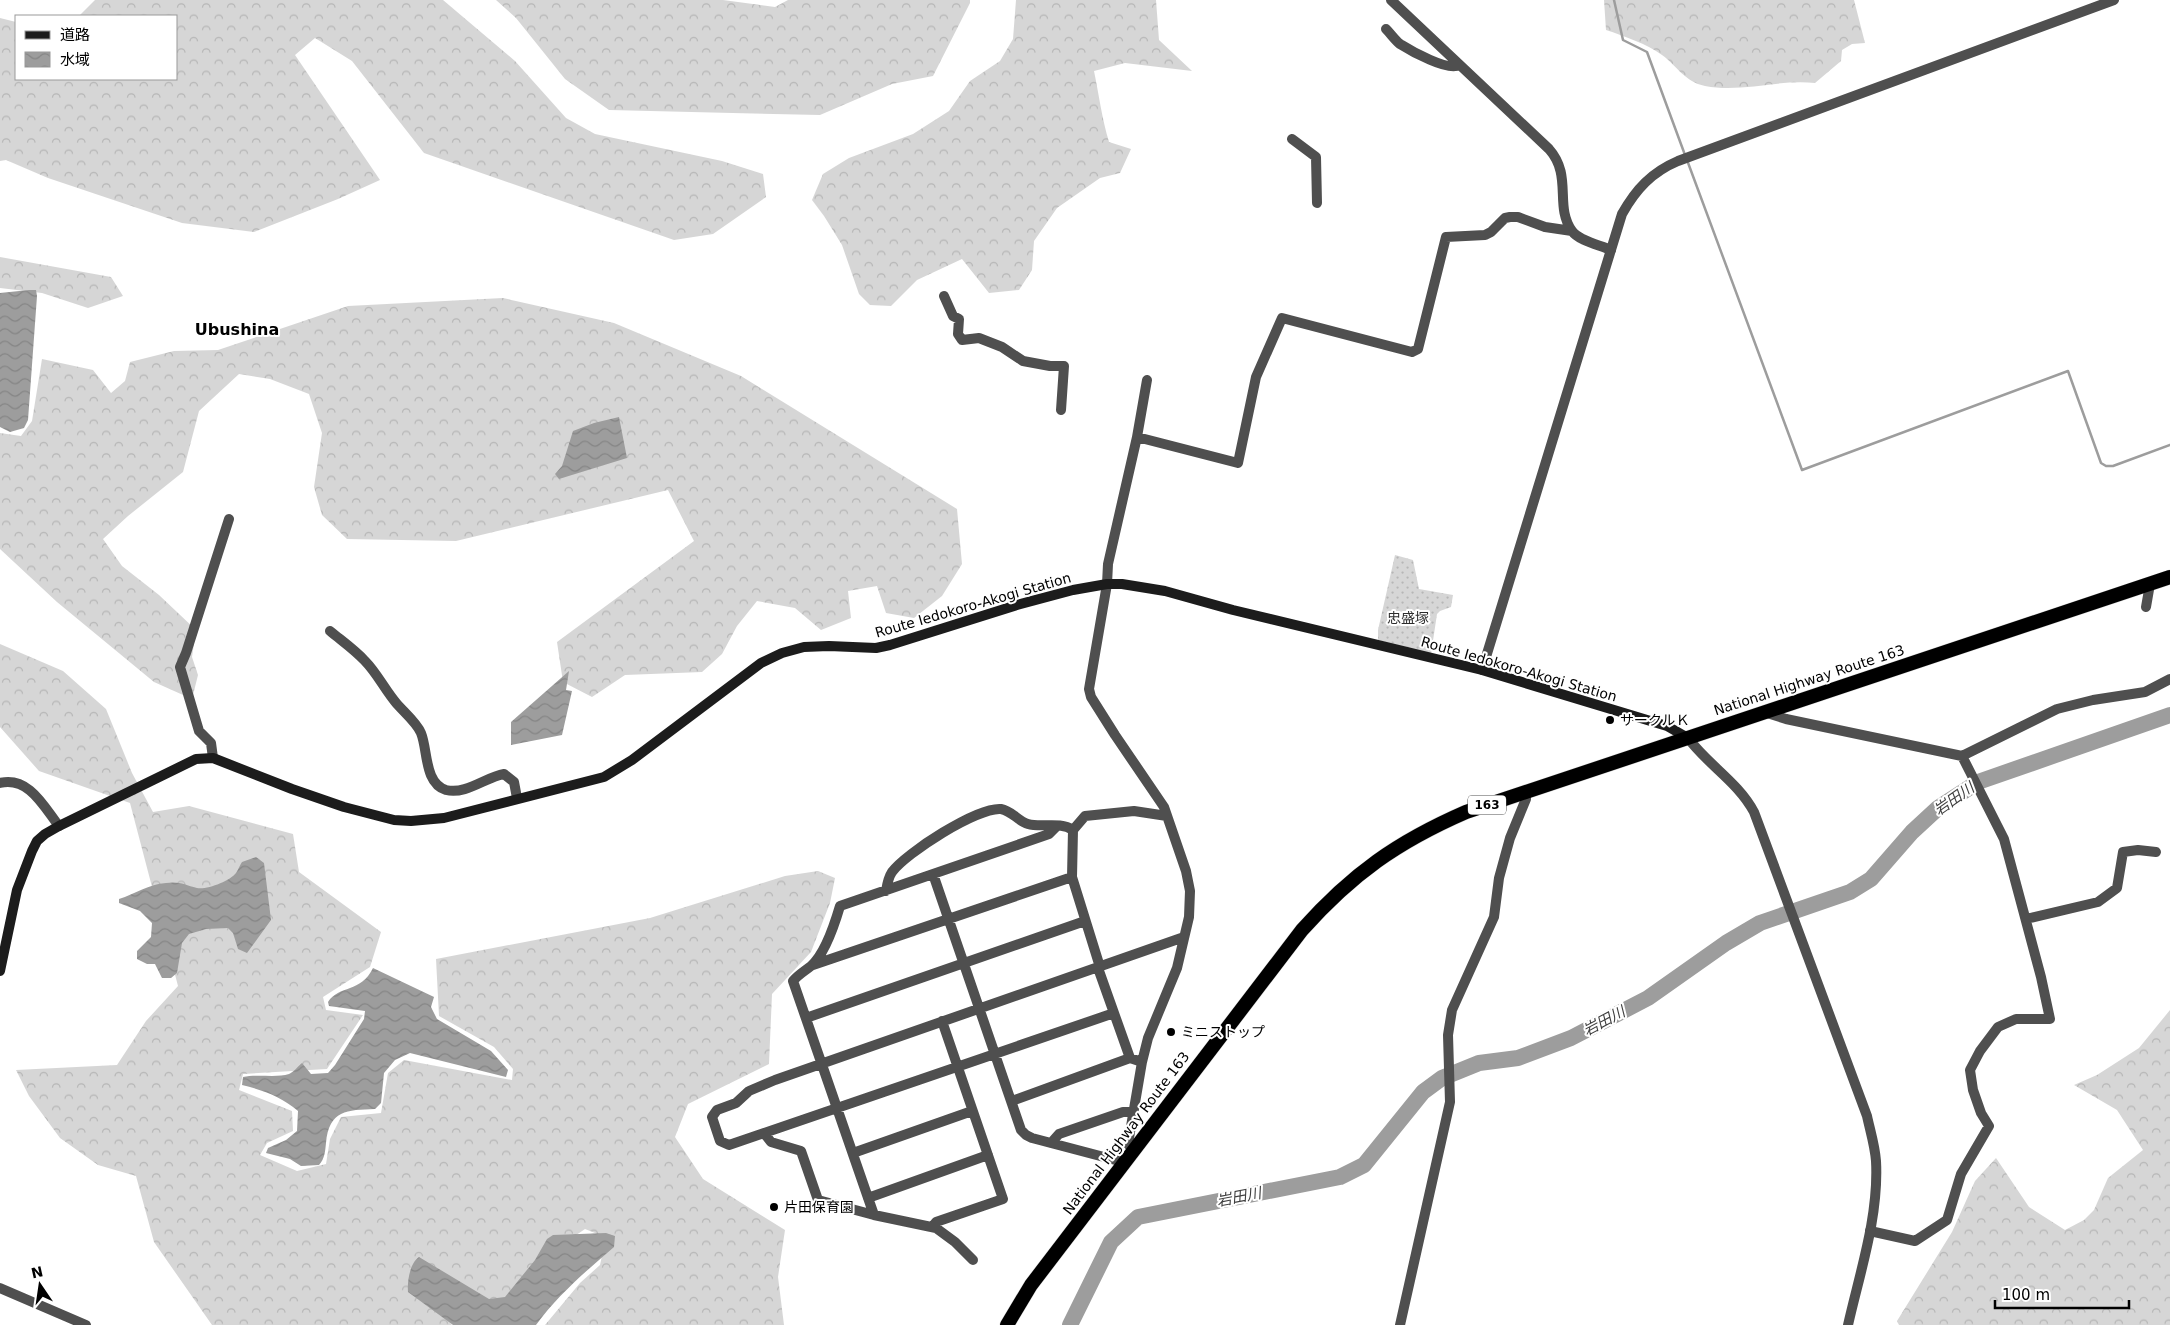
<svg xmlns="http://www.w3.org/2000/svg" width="2170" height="1325" viewBox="0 0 2170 1325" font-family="'DejaVu Sans','Noto Sans JP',sans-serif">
  <defs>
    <pattern id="grass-dots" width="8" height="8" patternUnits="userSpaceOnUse" patternTransform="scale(1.25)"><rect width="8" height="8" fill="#d6d6d6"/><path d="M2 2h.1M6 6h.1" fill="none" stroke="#b6b6b6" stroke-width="1.8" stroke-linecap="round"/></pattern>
    <pattern id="forest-crowns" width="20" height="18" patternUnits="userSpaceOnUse" patternTransform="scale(1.25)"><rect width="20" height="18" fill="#d6d6d6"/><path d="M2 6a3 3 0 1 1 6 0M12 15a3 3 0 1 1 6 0" fill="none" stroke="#b6b6b6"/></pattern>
    <pattern id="water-waves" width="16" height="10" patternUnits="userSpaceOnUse" patternTransform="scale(1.25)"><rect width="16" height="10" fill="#9d9d9d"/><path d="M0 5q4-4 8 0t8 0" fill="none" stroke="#858585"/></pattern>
  </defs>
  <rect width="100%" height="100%" fill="#fff"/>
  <path fill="url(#grass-dots)" d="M1395,555L1413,560L1419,589L1453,595L1451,607L1440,611L1437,614L1431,654L1378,640V630Z"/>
  <path fill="url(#forest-crowns)" d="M95,0H443L515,61L566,118L595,134L722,161L763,174L766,197L713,234L674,240L424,153L352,61L315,38L295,55L380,180L338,199L254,232L182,223L48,178L6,160L0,161V18L16,22V79H176V16H79Z
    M496,0H723L775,7L788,0H970V3L933,76L892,84L820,115L609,110L565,79L516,18Z
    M1016,0H1156L1159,40L1192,71L1125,63L1094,71C1099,95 1102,119 1109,142L1131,149L1120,173L1100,178L1057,208L1034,241L1032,270L1019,290L989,293L962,259L917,280L891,306L870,305L859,294L842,245L824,216L812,200L823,174L849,158L913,134L949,111L970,81L1000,61L1013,39Z
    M1604,0H1854L1865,43L1852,44L1842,50L1841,61L1815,83C1778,79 1742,93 1705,86C1685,82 1677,66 1662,55C1647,44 1624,36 1606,30Z
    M0,257L111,277L123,296L88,308L42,293L0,288Z
    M503,298L614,323L741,376L957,509L962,564L942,596L914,618L886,613L877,586L848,591L851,618L821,630L795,608L757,601L737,626L722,654L702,672L625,675L592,697L563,682L557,642L694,541L668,490L456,541L347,539L322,515L314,487L322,433L309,394L270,379L239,374L199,411L183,472L128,516L103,539L122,566L159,595L196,630L192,657L198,675L192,699L154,682L57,602L0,549V433L21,436L32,421L42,359L93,370L111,393L125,381L130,362L174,351L218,350L348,306Z
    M0,644L63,671L106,709L132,773L153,812L189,806L293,834L299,872L381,932L370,967L323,997L326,1010L363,1015L327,1069L243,1074L239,1090L292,1111L293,1131L267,1143L260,1155L297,1171L326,1164L330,1139L341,1117L381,1113L388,1073L404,1060L512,1080L513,1069L494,1047L439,1016L436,959L650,918L785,876L818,871L835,878L830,903L811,952L772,994L769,1064L688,1104L675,1137L703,1179L785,1230L778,1277L784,1325H545L580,1283L600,1265L603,1251L600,1235L585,1229L547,1255L504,1310L410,1276L452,1325H212L154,1242L136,1176L98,1165L60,1138L29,1096L16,1070L117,1065L146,1021L178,986L130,803L39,771L0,727Z
    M2170,1010V1325H1899L1897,1321L1952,1232L1975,1181L1996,1158L2029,1207L2065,1230L2084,1220L2094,1210L2108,1178L2143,1150L2117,1110L2074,1085L2097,1075L2139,1048Z"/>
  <path fill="url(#water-waves)" d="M29,290H36L37,296L28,420L24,428L10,432L0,427V293Z
    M619,417L627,458L559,479L555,474L562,466L573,431L594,423Z
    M569,671L566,690L572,691L562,735L511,745V722Z
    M256,857L264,863L271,920L247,953L238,949L233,933L228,928L206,929L189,934L182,943L177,973L171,978H162L155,964H147L137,959V951L151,937L152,923L140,911L119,903V899C135,894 149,884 166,883C180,881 185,885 197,888C207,890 230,881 236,873C238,870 240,865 242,862Z
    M373,968L434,997L431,1007L437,1019L491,1051L508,1070L506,1077L410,1053L395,1060L384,1073L381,1103L375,1109C347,1110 329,1110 326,1143C325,1152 325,1158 319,1165L301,1166L290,1159L266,1153L268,1148L286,1140L297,1131L298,1111C282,1097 263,1090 242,1085L243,1077C258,1074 277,1078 289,1074C294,1072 298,1066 302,1063L311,1074L328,1073L335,1065L364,1019L365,1011L329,1006L328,1002C339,985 361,993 373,968Z
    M606,1233L615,1236L614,1247C586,1271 558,1295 536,1325H453L408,1292C407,1281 410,1263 419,1257L489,1299L505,1297L535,1260L547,1239L553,1235Z"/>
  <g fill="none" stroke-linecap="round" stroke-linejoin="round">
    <path stroke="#9d9d9d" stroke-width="2.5" d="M1614,0L1623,40L1647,52L1685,155
      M1687,160L1802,470L2068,371L2101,463L2106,466H2113L2170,445"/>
    <path stroke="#9d9d9d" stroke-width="16" d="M1070,1325L1111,1242L1138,1217L1340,1177L1364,1165L1423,1092L1442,1078L1479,1063L1518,1058L1571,1038L1648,998L1726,943L1760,923L1850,892L1871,879L1912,832L1938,808L1978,782L2170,715"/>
    <defs>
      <path id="trunk" d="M1007,1325L1031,1285L1302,930C1352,874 1397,842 1466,812L2170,577"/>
    </defs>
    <use href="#trunk" stroke="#dbdbdb" stroke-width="15"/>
    <path stroke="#4f4f4f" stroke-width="10" d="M1391,0L1549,149C1573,176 1554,206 1572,231C1579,241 1600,245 1611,250
      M1386,29C1391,34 1395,40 1400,44C1411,51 1449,72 1459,65
      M1292,139L1316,157L1317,203
      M944,296L953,316L959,319L958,334L962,340L979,338L1002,347L1023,361L1050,366H1064L1061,410
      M1137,437L1238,463L1256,377L1282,318L1412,352L1418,349L1446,237L1485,235L1491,232L1505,218L1510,217H1518L1545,227L1572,231
      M2146,607L2150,584
      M330,631C342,641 355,650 365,661C377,673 385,690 397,704C404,712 417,723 421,733C428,750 424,783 446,790C466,795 486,777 504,774L514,782L517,798
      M1764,712L1786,719L1962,756L2057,709L2093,700L2145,692L2170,679
      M213,758L211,743L199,731L180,667L186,653L229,519
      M0,783C29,776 44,807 59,826
      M933,874L1021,1130L1026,1135L1032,1138L1123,1162
      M886,891C887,885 888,878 892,872C906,853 977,807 1001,809C1012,811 1018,821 1028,824C1042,828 1059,821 1073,830
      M2026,919L2098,902L2117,888L2123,852L2138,850L2156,852
      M813,965L1072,877
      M1100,967L1072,877L1073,830L1085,816L1134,811L1167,816
      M1098,968L1130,1058
      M1114,1013L729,1145L720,1141L712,1117L717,1110L736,1103L749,1091L775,1080L1184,937
      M806,1018L1085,921
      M1012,1101L1130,1058L1142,1062
      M764,1133L771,1142L801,1151L818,1200L874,1215L936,1228L955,1242L973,1260
      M1051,1143L1059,1134L1123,1112H1133
      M1133,1150L1128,1144L1142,1062L1148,1038L1177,968L1189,917L1190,891L1186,871L1164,807L1115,735L1091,697L1089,689L1107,584L1108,564L1137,437L1147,380
      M853,1153L972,1111
      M868,1198L988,1155
      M874,1215L793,981C799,974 805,971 811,966C825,954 835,923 840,906L1049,834L1057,826
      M932,1227L936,1222L1003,1199L942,1021
      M1870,1231L1915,1241L1947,1220L1961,1174L1989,1126L1981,1113L1973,1090L1970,1070L1980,1051L1998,1027L2016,1019H2050L2041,977L2004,839L1962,756
      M0,1288L86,1325
      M1400,1325L1450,1102L1448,1035L1452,1010L1494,917L1499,878L1510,838L1526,799V793"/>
    <path stroke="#4f4f4f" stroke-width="10" d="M1482,670L1622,214C1636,189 1652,172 1678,161L2114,0
      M1688,738C1708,765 1738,782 1754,812L1867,1116C1870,1130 1875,1146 1876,1161C1879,1216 1860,1272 1848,1325"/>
    <path stroke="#1c1c1c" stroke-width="10" d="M0,971L17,890L32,851L37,841L45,834L59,826L196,759L213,758L292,789L344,807L394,820L411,821L444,818L604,777L632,760L761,663L782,653L804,647L829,646L876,648L890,645L1017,605L1073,590L1107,584H1122L1165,591L1233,610L1482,670L1667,726L1688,738"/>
    <use href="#trunk" stroke="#000" stroke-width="14"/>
  </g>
  <g fill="#000" stroke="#fff" stroke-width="2">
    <circle cx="1610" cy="720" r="5"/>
    <circle cx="1171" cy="1032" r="5"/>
    <circle cx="774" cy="1207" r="5"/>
  </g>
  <g text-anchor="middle" stroke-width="4" stroke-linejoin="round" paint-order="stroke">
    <rect fill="#fff" stroke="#4c4c4c" stroke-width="1" x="1468" y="795.5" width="38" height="19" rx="4"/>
    <g font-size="12" font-weight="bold" fill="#000">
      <text x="1487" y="809">163</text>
    </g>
    <g font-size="14" fill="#000" stroke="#fff">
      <text transform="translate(973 605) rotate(-16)" y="5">Route Iedokoro-Akogi Station</text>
      <text transform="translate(1519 669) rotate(16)" y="5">Route Iedokoro-Akogi Station</text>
      <text transform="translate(1809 680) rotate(-18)" y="5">National Highway Route 163</text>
      <text transform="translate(1126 1133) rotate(-53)" y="5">National Highway Route 163</text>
    </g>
    <g font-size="14" fill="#2d2d2d" stroke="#fff">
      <text x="1408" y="623">忠盛塚</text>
    </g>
    <g font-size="14" fill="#000" stroke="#fff" text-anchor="start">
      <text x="1620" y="725">サークルＫ</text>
      <text x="1181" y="1037">ミニストップ</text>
      <text x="784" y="1212">片田保育園</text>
    </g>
    <g font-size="15" font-style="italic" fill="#3e3e3e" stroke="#fff">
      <text transform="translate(1954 799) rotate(-35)" y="5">岩田川</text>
      <text transform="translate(1604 1021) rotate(-28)" y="5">岩田川</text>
      <text transform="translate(1239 1197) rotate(-11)" y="5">岩田川</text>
    </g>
    <g font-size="16" font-weight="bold" fill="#000" stroke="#fff">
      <text x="237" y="335">Ubushina</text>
    </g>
  </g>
  <rect x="15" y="15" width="162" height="65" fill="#ffffff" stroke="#999999"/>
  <rect x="25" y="31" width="25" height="8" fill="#1c1c1c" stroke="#999999"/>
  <text x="60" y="40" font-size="15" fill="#000000">道路</text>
  <rect x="25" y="52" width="25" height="15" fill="url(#water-waves)" stroke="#999999"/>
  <text x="60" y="65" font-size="15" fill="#000000">水域</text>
  <g transform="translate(40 1285) rotate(347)" stroke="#ffffff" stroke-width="4" paint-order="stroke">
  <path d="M0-4L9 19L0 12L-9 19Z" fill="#000000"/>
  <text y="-8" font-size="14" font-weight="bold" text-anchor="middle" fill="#000000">N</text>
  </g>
  <path d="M1995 1300v8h134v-8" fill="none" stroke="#000000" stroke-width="2.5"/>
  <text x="2002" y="1300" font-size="15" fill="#000000" stroke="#ffffff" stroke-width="4" paint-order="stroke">100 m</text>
</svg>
